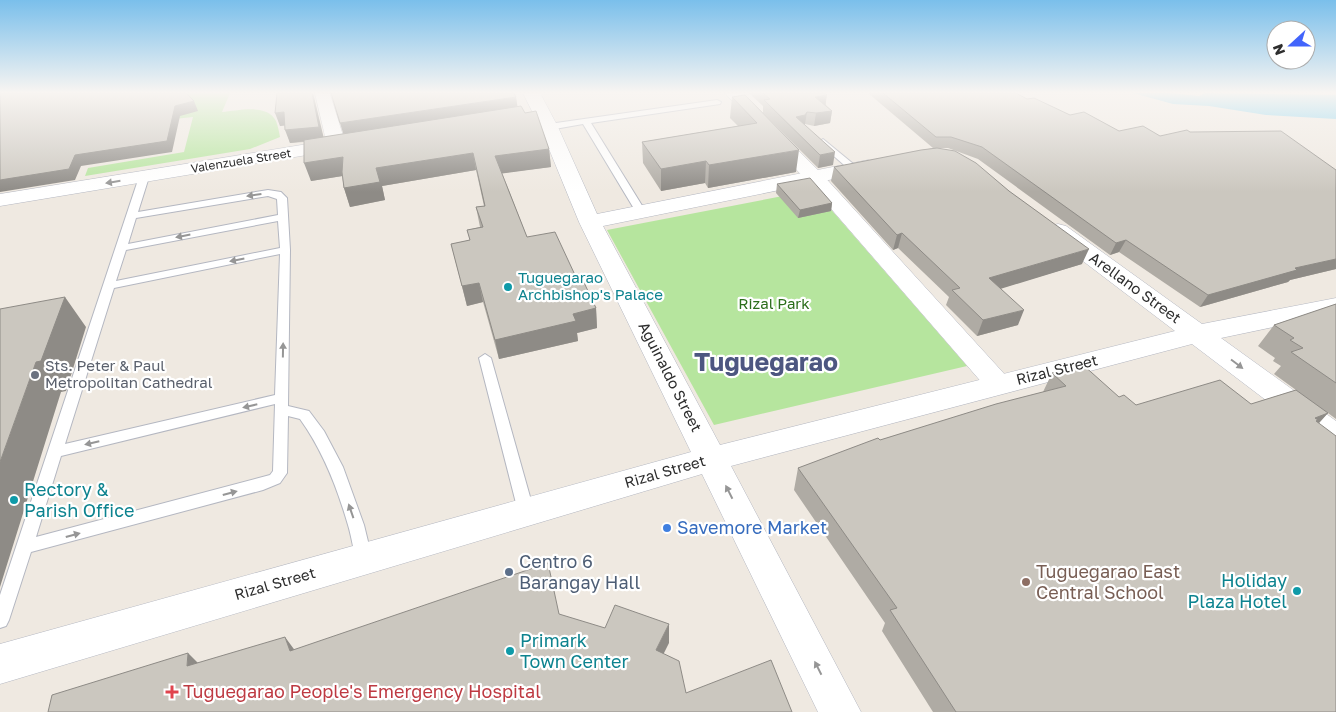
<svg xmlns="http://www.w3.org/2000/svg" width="1336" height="712" viewBox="0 0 1336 712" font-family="'Golos Text',sans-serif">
  <rect width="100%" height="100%" fill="#efe9e1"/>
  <path fill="#b6e59e" d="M145,93H230L222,112C238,111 267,103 276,121C278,126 279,132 280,137L250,149L85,176L88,168L184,152L193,117L99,127Z
    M814,190L967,366L714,425L607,230Z"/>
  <path fill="#75cff0" d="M1133,93H1170L1199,96L1205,93L1336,95V119L1266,115L1209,106L1173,104Z"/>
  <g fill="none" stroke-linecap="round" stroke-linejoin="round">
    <defs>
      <path id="lane" d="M717,100L721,102L720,104L591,123L646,212L641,215L636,212L583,124L549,130L545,127L549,124Z
        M823,139L857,167V171H851L820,144L819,142Z
        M144,174L149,177L138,212L268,190L281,192L287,198L290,250L288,406L309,411L324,431L343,467L364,525L372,558L370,563L364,565L358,563C353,551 352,538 348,525C337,487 323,451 300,419L288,416L287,473L280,483L263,490L31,552L9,620L6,626L0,628V595L139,177ZM268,196L277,199L278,215L128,244L136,218ZM278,221L280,248L116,281L126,250ZM280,254L275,395L65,444L114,288ZM275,404L273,471L270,475L36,537L61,456Z
        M485,354L491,358L534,511L531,516L526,517L521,516L518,511L479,358Z"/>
      <path id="street" d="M315,93L330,94L346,145L343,149L0,206V194L326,141Z
        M725,93H740L821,173L1008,378L1012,385L1008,392L999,394L990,392L807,181Z"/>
      <path id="secondary" d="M523,93H540L558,127L597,214L868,160L875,162L878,166L875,170L868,172L603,226L720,445L1175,331L1050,236L1047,231L1050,226L1058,224L1066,226L1202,324L1336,298V314L1221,338L1336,421V449L1325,445L1192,344L731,466L861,712H818L702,474L0,684V644L691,452L579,222L540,127Z"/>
    </defs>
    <use href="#lane" stroke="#b4b7c1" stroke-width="2"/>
    <use href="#street" stroke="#b4b7c1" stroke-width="1"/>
    <use href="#secondary" stroke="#b4b7c1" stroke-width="1"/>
    <use href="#lane" fill="#fff" fill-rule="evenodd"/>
    <use href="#street" fill="#fff" fill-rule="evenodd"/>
    <use href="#secondary" fill="#fff" fill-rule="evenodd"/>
  </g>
  <path fill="#afaba4" d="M277,93H314H313L323,137L344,134L332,93H325H514L516,97L517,107L525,113L549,149L551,167L502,173L527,237L575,275L596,308L597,328L577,333L578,341L499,359L483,302L467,306L451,244L470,240L467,230L480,227L476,207L484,206L476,170L382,186L385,200L350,207L344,188L342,176L311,181L304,142L290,143L285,125L280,126Z
    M749,93H825L826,105L832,111L830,123L814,126L805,124V125L833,165L818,168L763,113V106Z
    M868,93H1016L1027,99L1070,115L1119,131L1160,136L1190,132L1336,170V269L1290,280L1288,282L1200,307L1119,252L1110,255L978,159L948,148H938L1082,264L1001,288L1018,325L977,336L946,305L949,297L898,248L893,250L831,181L834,167L933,148Z
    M745,95L796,172L708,188L705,183L661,191L643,163L642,142L738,126L730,118L732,97Z
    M777,184L832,203L831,211L798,218L776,193Z
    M1336,304V419L1328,413L1319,423L1336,712H933L882,631L885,623L794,490L798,468L880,440L1043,392L1052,373L1119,397L1136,405L1251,404L1296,390L1274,374L1281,366L1273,361L1275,358L1258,346L1274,325Z"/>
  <path fill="#8e8b86" d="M312,93H314H313L324,139L290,143L285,130Z
    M827,95L825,107L815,97Z
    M516,97L518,110L344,136L340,123Z
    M194,101L198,111L180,116L172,152L81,166L75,180L0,192V180L75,155L175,106Z
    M832,111L830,123L814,126L816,113Z
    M284,112L289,125L280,126L275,113Z
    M807,112L805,124L803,128L796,117Z
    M549,149L551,167L498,174L495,156Z
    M799,150L796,172L708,188L709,165Z
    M835,152L833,165L818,168L820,155Z
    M473,153L476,170L382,186L385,200L350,207L344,188L376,168Z
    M343,157L349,175L311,181L304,163Z
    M706,161L705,183L661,191V169Z
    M832,203L831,211L798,218L800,210Z
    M902,233L898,248L893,250L897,235Z
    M1126,240L1119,252L1110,255L1116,243Z
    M1089,249L1082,264L984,294L989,278Z
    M1336,259V269L1290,280L1288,282L1200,307L1208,295L1295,268Z
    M479,283L483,302L467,306L462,286Z
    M65,297L86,327L66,391L61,392L0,587V462L36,362Z
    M596,308L597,328L577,333L578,341L499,359L495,340L573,314Z
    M1024,310L1018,325L977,336L983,320Z
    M1328,413L1308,435L1315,418Z
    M669,624V643L656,669V650Z
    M285,637L299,656L290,651Z
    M188,653L206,671L187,666Z"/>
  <path fill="#cbc7bf" stroke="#8e8b86" d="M0,93H186L194,101L175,106L167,141L75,155L69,169L0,180Z
    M277,93H312L319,127L285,130L284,112L275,113Z
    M331,93H514L516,97L340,123Z
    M763,93H825L827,95L815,97L832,111L816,113L807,112L805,115L796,117L835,152L820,155L764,100L770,99Z
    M883,93H1016L1027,99L1034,98L1070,115L1084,112L1119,131L1143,126L1160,136L1187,130L1190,132L1281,131L1336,170V259L1295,268L1297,270L1208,295L1126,240L1116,243L982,147L951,137H936Z
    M745,95L799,150L709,165L706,161L661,169L642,142L757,123L732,97Z
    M521,106L525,113L536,111L549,149L495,156L527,237L555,232L575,275L580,274L596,308L573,314L576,321L495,340L479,283L462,286L451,244L470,240L467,230L483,227L476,207L485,206L473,153L376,168L380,182L344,188L342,172L343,157L304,163V140Z
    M937,148L955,151L976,163L1009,191L1089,249L989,278L1024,310L983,320L952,290L960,288L902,233L897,235L834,167L921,150Z
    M810,178L832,203L800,210L777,184Z
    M65,297L41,361L36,362L0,462V309Z
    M1336,304V383L1291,352L1303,348L1290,340L1294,338L1274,325Z
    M1082,364L1119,397L1124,395L1136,405L1220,380L1251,404L1296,390L1328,413L1315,418L1318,420L1316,421L1336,436V712H956L890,610L897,608L798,468L878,438L880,440L996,404L1066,386L1052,373Z
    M548,563L559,614L605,628L615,605L669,624L656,650L679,661L686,693L771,660L792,712H48L52,695L188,653L187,666L285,637L290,651Z"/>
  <defs><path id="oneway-solid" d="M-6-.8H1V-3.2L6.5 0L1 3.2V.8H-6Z" transform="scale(1.25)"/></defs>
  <g fill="#969696">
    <use href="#oneway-solid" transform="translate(113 182) rotate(171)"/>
    <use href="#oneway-solid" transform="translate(254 195) rotate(172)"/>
    <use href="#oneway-solid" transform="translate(183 236) rotate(169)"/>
    <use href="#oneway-solid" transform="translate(237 260) rotate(169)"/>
    <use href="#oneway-solid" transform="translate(283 350) rotate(-89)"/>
    <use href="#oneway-solid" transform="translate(1237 364) rotate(37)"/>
    <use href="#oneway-solid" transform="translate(250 406) rotate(167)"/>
    <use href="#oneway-solid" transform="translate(92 443) rotate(167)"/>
    <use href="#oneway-solid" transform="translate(729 492) rotate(-117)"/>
    <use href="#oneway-solid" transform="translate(230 493) rotate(-15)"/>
    <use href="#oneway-solid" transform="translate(351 511) rotate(-109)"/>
    <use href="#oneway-solid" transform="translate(73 535) rotate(-15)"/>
    <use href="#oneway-solid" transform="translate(818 668) rotate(-117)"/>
  </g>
  <linearGradient id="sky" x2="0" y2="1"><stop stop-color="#7abfeb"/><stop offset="0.48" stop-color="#f8f5f2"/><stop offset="1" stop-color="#f8f5f2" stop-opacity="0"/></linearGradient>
  <rect width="1336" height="192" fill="url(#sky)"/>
  <g fill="#0f9aa8" stroke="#fff" stroke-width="2">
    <circle cx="508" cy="287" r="5"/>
    <circle cx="14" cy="500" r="5"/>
    <circle cx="1297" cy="591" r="5"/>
    <circle cx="510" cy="651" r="5"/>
  </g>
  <circle fill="#6b7280" stroke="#fff" stroke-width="2" cx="35" cy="375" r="5"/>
  <circle fill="#3f7fe0" stroke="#fff" stroke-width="2" cx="667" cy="528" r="5"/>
  <circle fill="#5c6f8a" stroke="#fff" stroke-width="2" cx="509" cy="572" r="5"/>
  <circle fill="#8d6e63" stroke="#fff" stroke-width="2" cx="1026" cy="582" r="5"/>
  <path fill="#e0444e" stroke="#fff" stroke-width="2" d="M169.5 684.5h5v5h5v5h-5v5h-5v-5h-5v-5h5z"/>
  <g text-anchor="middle" stroke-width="4.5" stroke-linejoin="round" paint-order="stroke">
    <g font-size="12" fill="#2e2e2e" stroke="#fff">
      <text transform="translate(241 161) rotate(-9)" y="4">Valenzuela Street</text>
    </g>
    <g font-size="15" fill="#0d838f" stroke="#fff" text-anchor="start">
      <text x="518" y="283">Tuguegarao<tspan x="518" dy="17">Archbishop's Palace</tspan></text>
    </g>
    <g font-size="15" fill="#2e2e2e" stroke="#fff">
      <text transform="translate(1135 288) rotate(36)" y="5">Arellano Street</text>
      <text transform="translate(1057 370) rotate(-14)" y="5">Rizal Street</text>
      <text transform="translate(670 377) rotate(63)" y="5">Aguinaldo Street</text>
      <text transform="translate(665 472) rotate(-16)" y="5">Rizal Street</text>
      <text transform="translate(275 584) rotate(-16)" y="5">Rizal Street</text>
    </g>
    <g font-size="15" fill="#2c6e1b" stroke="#fff">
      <text x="774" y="309">Rizal Park</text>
    </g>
    <g font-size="15" fill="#5b616d" stroke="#fff" text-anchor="start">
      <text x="45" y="371">Sts. Peter &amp; Paul<tspan x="45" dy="17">Metropolitan Cathedral</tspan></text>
    </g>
    <g font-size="18" fill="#0d838f" stroke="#fff" text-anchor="start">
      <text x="24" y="496">Rectory &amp;<tspan x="24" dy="21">Parish Office</tspan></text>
      <text x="1287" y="587" text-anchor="end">Holiday<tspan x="1287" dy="21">Plaza Hotel</tspan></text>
      <text x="520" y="647">Primark<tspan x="520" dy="21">Town Center</tspan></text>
    </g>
    <g font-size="18" fill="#366cbe" stroke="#fff" text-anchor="start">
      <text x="677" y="534">Savemore Market</text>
    </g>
    <g font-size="18" fill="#4e5e75" stroke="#fff" text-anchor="start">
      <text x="519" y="568">Centro 6<tspan x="519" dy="21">Barangay Hall</tspan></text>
    </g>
    <g font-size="18" fill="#785e54" stroke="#fff" text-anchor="start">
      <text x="1036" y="578">Tuguegarao East<tspan x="1036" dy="21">Central School</tspan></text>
    </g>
    <g font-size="18" fill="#be3a42" stroke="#fff" text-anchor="start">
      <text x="183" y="698">Tuguegarao People's Emergency Hospital</text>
    </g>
    <g font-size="25" font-weight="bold" fill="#4d5680" stroke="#fff">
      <text x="766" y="371">Tuguegarao</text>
    </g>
  </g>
  <g transform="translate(1291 45) rotate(249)"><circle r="24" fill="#ffffff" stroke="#ababab"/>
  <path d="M0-4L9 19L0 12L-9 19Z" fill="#4264fb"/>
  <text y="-8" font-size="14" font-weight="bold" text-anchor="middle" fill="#2e2e2e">N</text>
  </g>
</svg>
